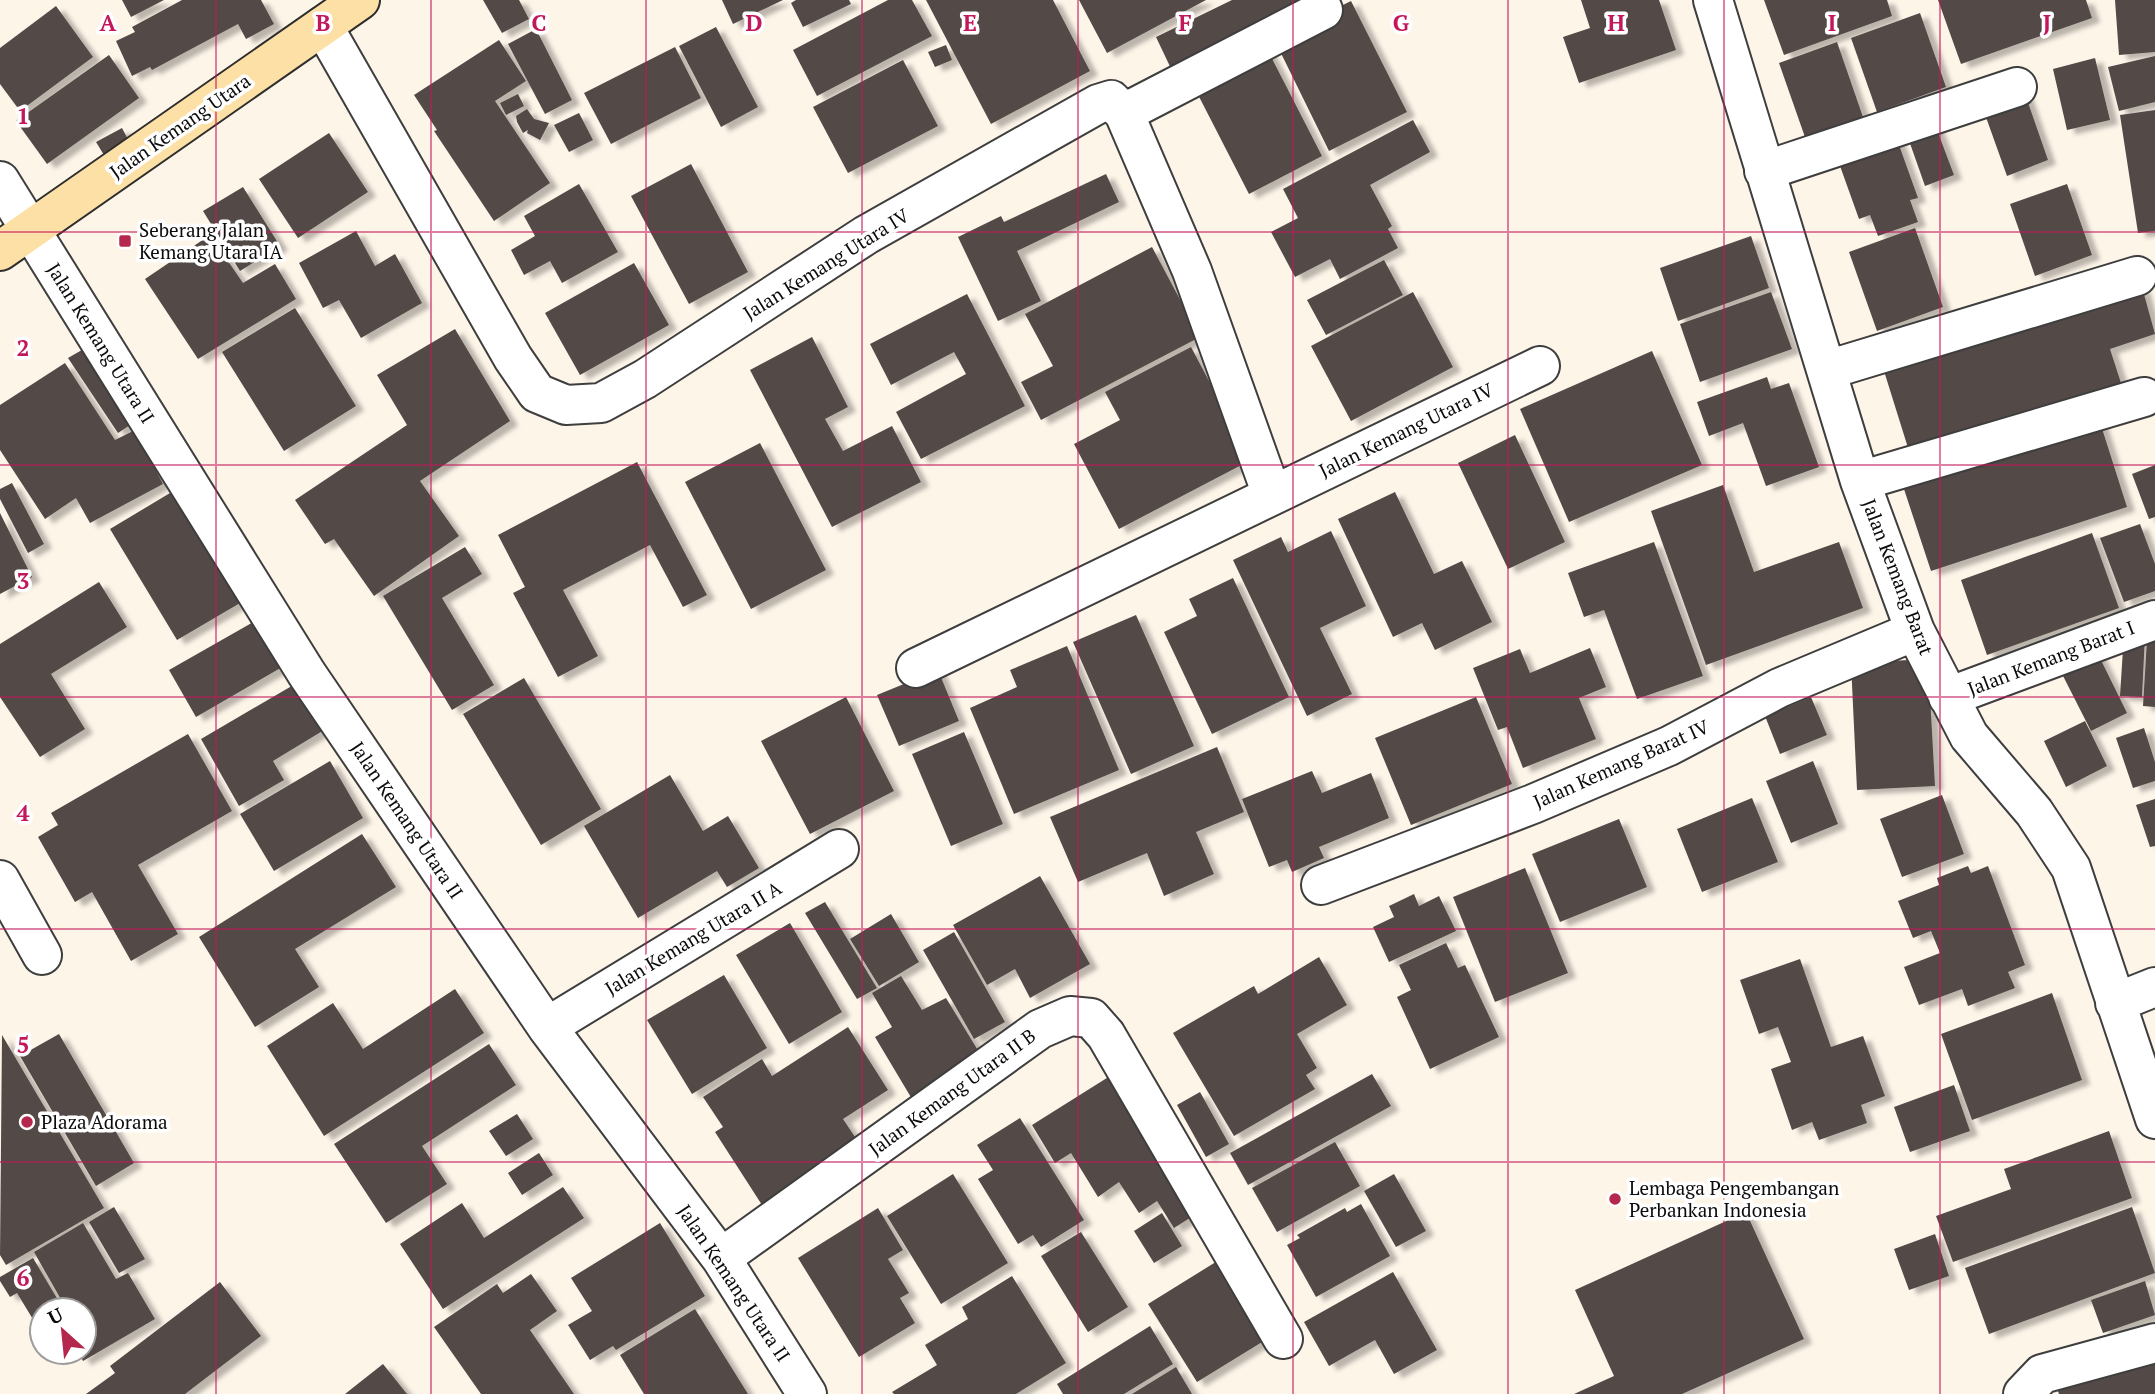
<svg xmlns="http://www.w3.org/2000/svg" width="2155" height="1394" viewBox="0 0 2155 1394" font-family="'PT Serif',serif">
  <defs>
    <filter id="shadow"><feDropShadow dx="8" dy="4.5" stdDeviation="2" flood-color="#0004"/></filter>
  </defs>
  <rect width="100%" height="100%" fill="#fef5e9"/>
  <path fill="#534947" filter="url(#shadow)" d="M122,0H164L131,17Z
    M182,0H261L274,24L246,39L238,24L152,70L150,67L132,76L116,41L135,32L132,27Z
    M483,0H519L529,19L502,33Z
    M722,0H783L733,24Z
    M796,0H849L851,4L803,27L791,3Z
    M888,0H912L932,36L817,96L793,50Z
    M926,0H1053L1090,71L991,124Z
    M1079,0H1206L1107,53Z
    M1232,0H1303L1175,77L1156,37Z
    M1581,0H1659L1676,50L1579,83L1563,37L1590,28Z
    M1764,0H1887L1892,16L1784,55Z
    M1938,0H2086L2092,18L1961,64Z
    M2115,0H2155V52L2119,55Z
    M1351,1L1407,112L1329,151L1274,39Z
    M56,6L93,57L20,111L0,84V48Z
    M1920,13L1946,87L1877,112L1851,38Z
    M716,27L758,107L721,127L679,46Z
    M536,29L572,100L545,114L508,44Z
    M499,40L526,81L495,101L550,183L494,221L434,131L437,130L414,95Z
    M1837,42L1864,120L1806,140L1779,63Z
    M946,45L952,60L935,67L928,52Z
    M1265,45L1322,156L1249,194L1192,83Z
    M675,47L701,98L611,144L584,93Z
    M109,55L139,98L47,164L16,121Z
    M2155,56V102L2119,111L2108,67Z
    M2095,58L2110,120L2067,130L2053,69Z
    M903,60L938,126L848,173L813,107Z
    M2024,91L2048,160L2007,176L1982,106Z
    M518,94L524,106L506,115L500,103Z
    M527,109L534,119L549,123L540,140L527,133L528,130L523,133L517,122L516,116Z
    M2155,110V231L2138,233L2120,115Z
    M579,113L593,140L569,152L554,125Z
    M1413,120L1430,152L1370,185L1392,226L1388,229L1398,248L1340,279L1330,259L1295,277L1271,232L1298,218L1283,189Z
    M1934,122L1954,175L1925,186L1906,132Z
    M122,128L132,147L107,160L96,142Z
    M1894,131L1918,198L1910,200L1918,222L1878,236L1870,215L1859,219L1835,152Z
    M329,133L368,192L298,238L259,179Z
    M691,164L748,272L689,304L631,196Z
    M1106,174L1119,202L1017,251L1041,301L998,321L958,237L1001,216L1004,222Z
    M579,184L618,252L562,283L550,261L524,275L511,250L535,236L524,216Z
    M2067,184L2092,255L2035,276L2010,204Z
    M243,187L280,246L240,271L203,211Z
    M1915,228L1943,307L1877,331L1849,252Z
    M356,231L375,266L395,254L422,303L361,338L339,300L323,308L299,263Z
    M210,235L243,283L275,264L296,299L198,359L145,279Z
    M1751,236L1769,288L1678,321L1660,268Z
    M1152,247L1200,337L1041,420L1021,382L1053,366L1025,314Z
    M1384,260L1403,295L1326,335L1307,300Z
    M634,263L669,325L580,375L545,313Z
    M2142,287L2155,334L2110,349L2121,383L1909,451L1884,371Z
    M1413,292L1453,367L1351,421L1311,346Z
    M1771,292L1792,349L1700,382L1680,324Z
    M967,294L1025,406L921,459L896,412L966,374L954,352L891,385L870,344Z
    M295,308L356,406L284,451L222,352Z
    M455,329L510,421L420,481L459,536L374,596L334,539L325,544L295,500L407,425L377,375Z
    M812,337L848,407L825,419L843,451L892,426L921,482L832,527L750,370Z
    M94,343L139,419L118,433L68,358Z
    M1191,347L1251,460L1119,529L1074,444L1120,420L1105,392Z
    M1652,351L1702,465L1569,522L1520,409Z
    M65,363L115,440L135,430L163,484L90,523L76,498L45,519L0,450V405Z
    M1767,377L1771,389L1789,383L1819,467L1766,486L1743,423L1709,436L1697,402Z
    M2099,419L2127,507L1931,571L1902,483Z
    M1515,435L1565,542L1508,569L1458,463Z
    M760,443L826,570L751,609L685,482Z
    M637,462L707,595L683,607L650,545L563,590L598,656L558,677L513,593L525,587L498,535Z
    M2155,465V517L2149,519L2132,474Z
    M12,483L44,544L28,553L0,499V489Z
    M185,484L252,596L177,640L110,529Z
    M1723,485L1754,572L1839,542L1863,608L1706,665L1651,511Z
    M1395,492L1434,574L1462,561L1492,622L1435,650L1422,623L1393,637L1338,519Z
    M0,513L32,577L0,594Z
    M2140,524L2155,564V591L2124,602L2100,538Z
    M1331,531L1366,606L1320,628L1352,694L1307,716L1233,560L1281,537L1288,552Z
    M2092,533L2119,608L1987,655L1961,580Z
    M1654,542L1703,676L1637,699L1604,610L1584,617L1568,573Z
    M465,547L482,574L442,598L494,685L452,710L383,596Z
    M1233,578L1289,697L1212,734L1164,632L1197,616L1189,599Z
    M99,582L127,627L51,674L85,729L40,757L0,697V644Z
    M269,613L296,659L196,717L169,670Z
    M1136,615L1194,746L1131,774L1073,642Z
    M2148,624H2155V707L2143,706Z
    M2124,633L2145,635L2142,697L2120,696Z
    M1067,646L1119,770L1014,814L970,708L1017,687L1010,670Z
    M1590,648L1606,687L1579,698L1596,739L1523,768L1507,727L1498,730L1473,668L1520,649L1530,673Z
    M2097,652L2127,713L2091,731L2060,670Z
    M1928,659L1935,786L1857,790L1851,663Z
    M938,670L959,721L899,746L877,695Z
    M524,678L601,809L541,845L463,714Z
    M302,680L329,727L273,761L284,780L239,806L201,739Z
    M846,697L894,791L810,834L761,741Z
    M1476,697L1512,784L1411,825L1375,738Z
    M1811,697L1827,735L1780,754L1765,716Z
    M2085,721L2107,766L2066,787L2044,741Z
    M2144,728L2155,762V781L2133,788L2116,738Z
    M964,732L1003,824L951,846L912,754Z
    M188,734L232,811L138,865L178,934L131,961L92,892L75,902L38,837L58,825L51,813Z
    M1217,747L1244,812L1196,832L1214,874L1164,896L1147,853L1078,882L1050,817Z
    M330,761L363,818L274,871L240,814Z
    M1813,761L1838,824L1791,843L1766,781Z
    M1312,771L1322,793L1371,773L1389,818L1319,847L1324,858L1292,872L1287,860L1269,867L1242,799Z
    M670,775L703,831L728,816L759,868L727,887L717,871L638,918L584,826Z
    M1942,795L1964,854L1902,877L1880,819Z
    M1752,798L1778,862L1702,892L1677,829Z
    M2155,799V846L2150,847L2136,805Z
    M1619,819L1647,887L1560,922L1532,854Z
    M362,834L396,887L295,949L319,987L255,1027L199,937Z
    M1968,866L1971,873L1988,866L2025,965L2008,972L2015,988L1968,1006L1962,989L1919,1005L1904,967L1940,953L1931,931L1913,938L1898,901L1939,885L1937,878Z
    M1525,868L1568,973L1495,1002L1453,897Z
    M1040,876L1090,964L1030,998L1015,969L987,985L953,925Z
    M1414,894L1419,906L1439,896L1456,931L1389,962L1373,927L1394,917L1389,906Z
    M825,902L877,988L857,999L805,913Z
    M891,914L919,962L879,986L850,939Z
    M790,923L842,1012L789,1044L736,955Z
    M954,932L1005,1022L974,1039L923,950Z
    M1446,943L1458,968L1465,965L1499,1037L1430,1069L1397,997L1411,990L1399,965Z
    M1319,957L1347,1005L1297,1034L1317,1068L1306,1075L1315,1089L1234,1136L1173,1033L1254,986L1258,994Z
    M1800,959L1831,1047L1863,1036L1885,1096L1861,1105L1867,1123L1819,1140L1812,1122L1792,1130L1771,1069L1791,1062L1778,1027L1759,1034L1740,980Z
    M724,975L767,1048L692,1094L647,1020Z
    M901,976L922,1010L946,998L979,1052L915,1104L875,1037L892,1027L872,993Z
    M455,989L484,1033L324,1136L267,1046L333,1003L363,1049Z
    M2052,993L2082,1080L1972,1120L1941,1034Z
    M848,1027L888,1090L843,1119L859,1143L762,1205L715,1132L723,1127L703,1097L762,1059L772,1076Z
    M59,1034L134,1163L96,1186L20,1056Z
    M2,1035L104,1208L6,1265L0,1255Z
    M489,1044L516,1085L422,1146L447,1184L386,1223L334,1144Z
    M1118,1071L1204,1209L1174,1228L1157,1201L1139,1213L1119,1182L1098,1197L1071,1153L1055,1163L1032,1125Z
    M1372,1074L1391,1106L1248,1185L1230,1153Z
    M1954,1085L1970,1131L1910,1152L1894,1107Z
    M1200,1092L1229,1144L1206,1157L1177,1105Z
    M517,1114L533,1139L506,1156L489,1131Z
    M1020,1118L1084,1220L1041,1247L1033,1235L1018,1244L978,1179L993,1170L977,1145Z
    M2109,1131L2132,1198L1953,1262L1936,1216L2011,1189L2004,1169Z
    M1335,1142L1360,1186L1277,1232L1252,1188Z
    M539,1153L553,1175L522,1195L508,1173Z
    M953,1174L1008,1263L941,1304L887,1216Z
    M1394,1174L1426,1231L1396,1247L1364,1191Z
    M563,1187L584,1218L443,1309L400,1244L462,1203L484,1238Z
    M1361,1204L1390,1256L1316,1297L1287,1245L1300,1238L1297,1235L1345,1208L1347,1212Z
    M114,1207L145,1259L119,1273L89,1222Z
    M2132,1207L2155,1273L1989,1334L1965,1268Z
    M878,1208L903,1250L888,1259L909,1293L900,1298L915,1323L859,1357L798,1258Z
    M1746,1212L1804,1339L1682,1394H1574L1614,1376L1575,1290Z
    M1162,1213L1182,1246L1154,1263L1134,1231Z
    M83,1223L116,1279L128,1273L155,1319L83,1361L78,1352H84V1310H67L34,1252Z
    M660,1223L705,1296L616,1350L613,1346L590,1360L568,1325L592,1311L571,1278Z
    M1081,1232L1128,1307L1088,1332L1041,1256Z
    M1935,1234L1949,1276L1909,1290L1894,1249Z
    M33,1258L61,1305L53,1310H42V1316L34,1321L17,1293L10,1297L0,1281V1277Z
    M1219,1260L1267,1339L1197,1382L1148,1304Z
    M1393,1272L1437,1350L1394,1374L1375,1340L1329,1366L1304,1322Z
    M531,1274L557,1311L530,1330L574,1394H481L434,1327L497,1284L503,1293Z
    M1012,1276L1066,1363L1016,1394H894L892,1392L937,1365L925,1345L968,1319L962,1307Z
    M2145,1281L2155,1315L2103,1333L2091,1300Z
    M220,1282L261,1336L185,1394H86L115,1373L110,1366Z
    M695,1309L748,1394H644L620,1355Z
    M1150,1326L1173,1364L1124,1394H1063L1057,1384Z
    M2155,1347V1394H2059L2055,1383Z
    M383,1364L407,1394H345Z
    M1176,1367L1192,1394H1132Z"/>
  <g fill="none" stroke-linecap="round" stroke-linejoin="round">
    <defs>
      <path id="street" d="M1713,0L1860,481L1915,631L1969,736L2034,812L2071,868L2155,1119
        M323,26L513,358L537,393L566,405L601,403L645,379L866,235L1098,104L1111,100L1124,113L1192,271L1272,495
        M1124,113L1323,10
        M1764,171L2017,87
        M0,181L307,674L547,1027L721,1258L807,1394
        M1827,370L2137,276
        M1860,481L2144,397
        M916,668L1540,366
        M1948,697L2155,620
        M0,880L42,955
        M1321,885L1533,804L1669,746L1779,688L1915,631
        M2115,1003L2155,987
        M547,1027L839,849
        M721,1258L1040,1029L1070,1016L1091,1018L1106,1035L1283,1339
        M2023,1394L2042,1374L2155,1343"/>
      <path id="secondary" d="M0,251L360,0"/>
    </defs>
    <use href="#street" stroke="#3e3e3e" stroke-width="42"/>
    <use href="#secondary" stroke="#2d2d2d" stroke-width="42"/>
    <use href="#street" stroke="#fff" stroke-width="38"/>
    <use href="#secondary" stroke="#fde0a6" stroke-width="38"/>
  </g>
  <path fill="none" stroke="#c2185b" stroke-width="2" stroke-opacity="0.55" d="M216,0V1394M431,0V1394M646,0V1394M862,0V1394M1078,0V1394M1293,0V1394M1508,0V1394M1724,0V1394M1940,0V1394M0,232H2155M0,465H2155M0,697H2155M0,929H2155M0,1162H2155"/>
  <g fill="#b5284d" stroke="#fff" stroke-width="2.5">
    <rect x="118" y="234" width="14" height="14" rx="3.5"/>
    <circle cx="27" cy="1122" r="7"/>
    <circle cx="1615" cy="1199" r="7"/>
  </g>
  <g text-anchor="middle" stroke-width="7" stroke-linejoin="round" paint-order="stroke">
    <g font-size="19" fill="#0b0b0b" stroke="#fff">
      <text transform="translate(180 126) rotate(-35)" y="7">Jalan Kemang Utara</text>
      <text transform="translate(826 264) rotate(-32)" y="7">Jalan Kemang Utara IV</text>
      <text transform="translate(101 343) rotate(58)" y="7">Jalan Kemang Utara II</text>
      <text transform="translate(1406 430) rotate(-26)" y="7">Jalan Kemang Utara IV</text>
      <text transform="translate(1898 577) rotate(69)" y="7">Jalan Kemang Barat</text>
      <text transform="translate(2051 658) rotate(-21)" y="7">Jalan Kemang Barat I</text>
      <text transform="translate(1621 764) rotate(-24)" y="7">Jalan Kemang Barat IV</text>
      <text transform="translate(407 820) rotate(56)" y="7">Jalan Kemang Utara II</text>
      <text transform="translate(693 938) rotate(-31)" y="7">Jalan Kemang Utara II A</text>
      <text transform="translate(952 1092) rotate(-36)" y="7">Jalan Kemang Utara II B</text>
      <text transform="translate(734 1283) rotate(56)" y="7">Jalan Kemang Utara II</text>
    </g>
    <g font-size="19" fill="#0b0b0b" stroke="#fff" text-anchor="start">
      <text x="139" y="237">Seberang Jalan<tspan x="139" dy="22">Kemang Utara IA</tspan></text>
      <text x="41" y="1129">Plaza Adorama</text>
      <text x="1629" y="1195">Lembaga Pengembangan<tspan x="1629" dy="22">Perbankan Indonesia</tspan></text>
    </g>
  </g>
  <g font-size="23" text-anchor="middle" font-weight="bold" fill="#c2185b" stroke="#fff" stroke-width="7" stroke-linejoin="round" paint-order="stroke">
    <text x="108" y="31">A</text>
    <text x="323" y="31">B</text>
    <text x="539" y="31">C</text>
    <text x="754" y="31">D</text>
    <text x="970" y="31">E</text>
    <text x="1185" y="31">F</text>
    <text x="1401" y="31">G</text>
    <text x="1616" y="31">H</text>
    <text x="1832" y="31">I</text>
    <text x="2047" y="31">J</text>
    <text x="23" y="124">1</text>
    <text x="23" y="356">2</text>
    <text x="23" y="589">3</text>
    <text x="23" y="821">4</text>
    <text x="23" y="1053">5</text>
    <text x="23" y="1286">6</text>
  </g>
  <g transform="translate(63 1331) rotate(333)"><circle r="33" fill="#ffffff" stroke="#9d9d9d" stroke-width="2"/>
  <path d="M0-5L12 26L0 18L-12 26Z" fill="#b5284d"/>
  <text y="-10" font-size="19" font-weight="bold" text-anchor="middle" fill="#0b0b0b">U</text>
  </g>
</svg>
